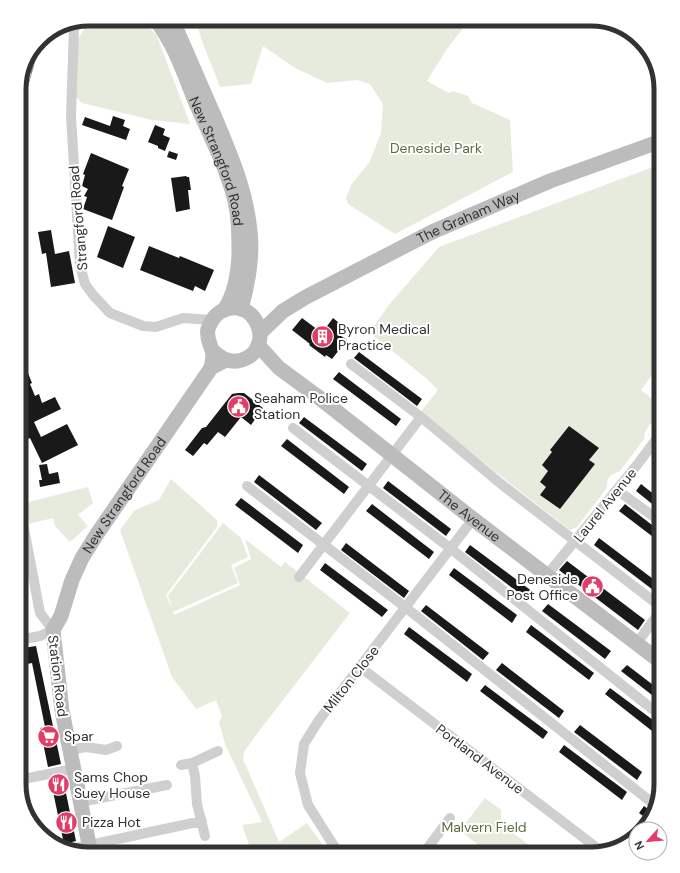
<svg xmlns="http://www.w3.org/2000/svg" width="680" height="873" viewBox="0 0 680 873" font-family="'DM Sans',sans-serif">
  <rect width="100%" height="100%" fill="#fff"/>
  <path fill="#e7ebde" d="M90,19H142L157,36L190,124L152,120L82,103L76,97L78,39Z
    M195,19H470L447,49L427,81L449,93L453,91L468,96L472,103L510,120L513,172L395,234L348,204L346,198L351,185L369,163L381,133L383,104L370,84L357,80L327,83L295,68L263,46L251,84L220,87L202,41Z
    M661,164V363L641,390L661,406V418L659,421L650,424L645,432L644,439L620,471L611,475L608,479L606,489L577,527L570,530L420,413L438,390L427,379L370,333L388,306L439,247Z
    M171,479L217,520V527L166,595L173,611L168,596L223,523L241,538L248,557L231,565L238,583L173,612L174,615L240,585L234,568L251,559L245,539L281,567L285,562L350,613L260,730L244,752L243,759L279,842L307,823L329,854H256L249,845L242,825L262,822L225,744L219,722L222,716L216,700L196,709L172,677L120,530L135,510L159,500Z
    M88,487L93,503L78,515L88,526L70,542L55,526L53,518L29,524L25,503Z
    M485,798L501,810V824L541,854H469L477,844L461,831L464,825Z"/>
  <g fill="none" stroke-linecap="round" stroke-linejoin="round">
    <path stroke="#cbe4ea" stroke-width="2.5" d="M287,19L295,22L302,19
      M221,28L242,19"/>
  </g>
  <path fill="#191919" d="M113,116L125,120L123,126L130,129L126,140L82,125L85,117L110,126Z
    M155,125L165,129L163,135L170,138L165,151L158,148V146L148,142Z
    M169,151L178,154L176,160L167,157Z
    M91,153L129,169L122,186L124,187L112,220L83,209L87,197L84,196L88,189L82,186L85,175L83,174Z
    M186,176L187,177H189L191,190H188L190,209L176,212L171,178Z
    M108,226L135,237L123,268L97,257Z
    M51,230L55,254L69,251L75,283L51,287L46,253L42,254L38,232Z
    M149,246L179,258L180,256L214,270L205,291L195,286L193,291L140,270Z
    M302,318L322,333L333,318L344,327L338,334L347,340L332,359L326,355L325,357L309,345L310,344L292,330Z
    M359,352L422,399L417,406L354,358Z
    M339,372L401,419L396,426L333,379Z
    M28,373L32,383L30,384L35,396L39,394L42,403L55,397L61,409L34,422L41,437L67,424L78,445L42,463L30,438L21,442L19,433V414L26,410L19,393V376Z
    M238,393H244L263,408L251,425L241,417L225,437L218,432L207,445L204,443L193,456L185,450L202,428L206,427L232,394Z
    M304,417L367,464L362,471L299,423Z
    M569,426L599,448L589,460L595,464L560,509L540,495L546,487L540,482L548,471L542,465L552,452L550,450Z
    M287,439L349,487L344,494L281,446Z
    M47,464L49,474L58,472L60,483L40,487L39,480H42L39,465Z
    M259,475L322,523L316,530L254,482Z
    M388,481L451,529L446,536L383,488Z
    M641,484L661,500V511L636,491Z
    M241,498L303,545L298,553L235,505Z
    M372,504L434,552L429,559L366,511Z
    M625,504L661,532V543L619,511Z
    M599,538L661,585L657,593L594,545Z
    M346,543L409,591L404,598L341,550Z
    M470,545L533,592L528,600L465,552Z
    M567,561L645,620L638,630L559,570Z
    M325,563L388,610L382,617L320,570Z
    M454,568L517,615L512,623L449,575Z
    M548,604L611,651L605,659L542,611Z
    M426,605L489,653L483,660L421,611Z
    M531,625L594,673L589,680L526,632Z
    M409,627L472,674L467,682L404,634Z
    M36,646L61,764L48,767L40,728L45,727L32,663L27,664L23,648Z
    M502,663L564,711L559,718L496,670Z
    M627,665L661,691V702L621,671Z
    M485,685L548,732L543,739L480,691Z
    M610,688L661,726V738L605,694Z
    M580,725L642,772L637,780L574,732Z
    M564,745L627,792L622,800L559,752Z
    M63,779L76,841L64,844L51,782Z
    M644,806L653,813L652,819L650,821L639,813Z"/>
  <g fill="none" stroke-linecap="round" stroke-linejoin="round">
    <path stroke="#cfcfcf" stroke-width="10" d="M74,27L71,116L80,265L85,284L94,296L110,313L143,326L156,327L183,318L212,320
      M351,364L421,417L501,484L661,607
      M293,428L450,548L661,716
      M247,486L405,607L655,805
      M617,490L661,522
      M547,575L637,465L661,433
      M299,577L421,417
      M19,640L40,636L53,630L40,613L19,502
      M637,643L661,610
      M360,667L601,851
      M69,750L86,747L106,750L117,746
      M192,763L195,776L197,804L205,836
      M181,765L192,763L218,751
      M19,780L73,769
      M80,802L167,785
      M71,849L202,821
      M207,851V854
      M339,854L308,805L300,773L304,744L319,720L473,519
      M423,854L450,818"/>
    <g stroke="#bcbcbc" stroke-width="15">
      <path id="s1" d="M155,19C174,43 184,73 195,101C209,133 225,164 234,197C239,216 239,236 239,255C238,275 235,294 224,310"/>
      <path d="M174,19L175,26C188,55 200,84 213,113C229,151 246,189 250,231C253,258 248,284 241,309"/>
      <path id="s2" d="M260,333L283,311L306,297L432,232L550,181L661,141"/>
      <path id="s3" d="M258,345L279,368L317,396L473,519L661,662"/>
      <path d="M211,368C212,363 214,355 212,350C210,343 206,338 208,329C210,323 214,316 220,312C254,292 278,348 242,360C230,364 220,358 212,350"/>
      <path id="s4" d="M91,854L62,711L53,630L61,616L72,580L82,558L97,534L211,368L226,360"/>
    </g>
    <defs>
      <path id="rail" d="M19,111L39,41"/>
    </defs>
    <use href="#rail" stroke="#878787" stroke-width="4"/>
    <use href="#rail" stroke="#fff" stroke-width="2.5" stroke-dasharray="8" stroke-linecap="butt"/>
  </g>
  <defs>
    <symbol id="building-disc" viewBox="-11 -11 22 22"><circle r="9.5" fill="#e03d68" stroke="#fff"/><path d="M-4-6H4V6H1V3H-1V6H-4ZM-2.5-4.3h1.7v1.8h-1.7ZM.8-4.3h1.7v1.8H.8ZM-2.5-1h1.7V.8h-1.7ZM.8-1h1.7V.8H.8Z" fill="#fff"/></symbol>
    <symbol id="civic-disc" viewBox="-11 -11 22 22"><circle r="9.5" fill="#e03d68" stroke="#fff"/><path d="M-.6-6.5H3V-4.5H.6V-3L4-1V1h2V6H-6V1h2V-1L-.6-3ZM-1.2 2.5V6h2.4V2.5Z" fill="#fff"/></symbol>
    <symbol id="supermarket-disc" viewBox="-11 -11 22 22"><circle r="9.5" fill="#e03d68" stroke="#fff"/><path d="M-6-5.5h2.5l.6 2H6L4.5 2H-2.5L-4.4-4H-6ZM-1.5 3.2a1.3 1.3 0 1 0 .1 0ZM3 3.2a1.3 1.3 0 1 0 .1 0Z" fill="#fff"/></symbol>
    <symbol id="restaurant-disc" viewBox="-11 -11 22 22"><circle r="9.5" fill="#e03d68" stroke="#fff"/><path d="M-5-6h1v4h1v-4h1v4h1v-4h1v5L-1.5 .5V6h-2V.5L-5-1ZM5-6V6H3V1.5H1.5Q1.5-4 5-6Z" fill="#fff"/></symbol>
  </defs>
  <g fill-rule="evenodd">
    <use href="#building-disc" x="310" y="324" width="25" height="25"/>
    <use href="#civic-disc" x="226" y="394" width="25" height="25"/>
    <use href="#civic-disc" x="580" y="574" width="25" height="25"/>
    <use href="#supermarket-disc" x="36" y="724" width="25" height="25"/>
    <use href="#restaurant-disc" x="46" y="772" width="25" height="25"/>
    <use href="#restaurant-disc" x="54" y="810" width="25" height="25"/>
  </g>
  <g text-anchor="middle" stroke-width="4" stroke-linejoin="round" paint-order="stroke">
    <g font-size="14" fill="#5d6d40" stroke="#fff">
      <text x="436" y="153">Deneside Park</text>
      <text x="484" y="832">Malvern Field</text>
    </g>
    <g font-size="14" fill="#323232" stroke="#fff">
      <text dy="5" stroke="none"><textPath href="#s1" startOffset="156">New Strangford Road</textPath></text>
      <text dy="5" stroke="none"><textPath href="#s2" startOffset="240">The Graham Way</textPath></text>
      <text transform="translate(78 218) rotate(-95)" y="5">Strangford Road</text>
      <text dy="5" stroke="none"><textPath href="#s4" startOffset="381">New Strangford Road</textPath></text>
      <text transform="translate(605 505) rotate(-51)" y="5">Laurel Avenue</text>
      <text dy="5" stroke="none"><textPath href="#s3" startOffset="272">The Avenue</textPath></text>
      <text transform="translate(58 676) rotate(83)" y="5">Station Road</text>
      <text transform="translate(351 679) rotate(-52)" y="5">Milton Close</text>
      <text transform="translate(480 759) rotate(37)" y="5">Portland Avenue</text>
    </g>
    <g font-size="14" fill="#323232" stroke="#fff" text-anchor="start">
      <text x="338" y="334">Byron Medical<tspan x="338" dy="16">Practice</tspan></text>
      <text x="254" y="403">Seaham Police<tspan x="254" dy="16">Station</tspan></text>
      <text x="578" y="584" text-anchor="end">Deneside<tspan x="578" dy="16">Post Office</tspan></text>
      <text x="64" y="741">Spar</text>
      <text x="74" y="782">Sams Chop<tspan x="74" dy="16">Suey House</tspan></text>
      <text x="82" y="827">Pizza Hot</text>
    </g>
  </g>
  <path d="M0 0H680V873H0ZM89 26H591A63 63 0 0 1 654 89V784A63 63 0 0 1 591 847H89A63 63 0 0 1 26 784V89A63 63 0 0 1 89 26Z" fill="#fff" fill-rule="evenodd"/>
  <path fill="none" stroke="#323232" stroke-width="5" d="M89 26H591A63 63 0 0 1 654 89V784A63 63 0 0 1 591 847H89A63 63 0 0 1 26 784V89A63 63 0 0 1 89 26Z"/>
  <g transform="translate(648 841) rotate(243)"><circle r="19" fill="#ffffff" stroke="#adadad"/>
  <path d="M0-3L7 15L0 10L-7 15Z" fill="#e03d68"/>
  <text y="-6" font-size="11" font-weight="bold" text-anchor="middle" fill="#323232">N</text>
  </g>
</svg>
